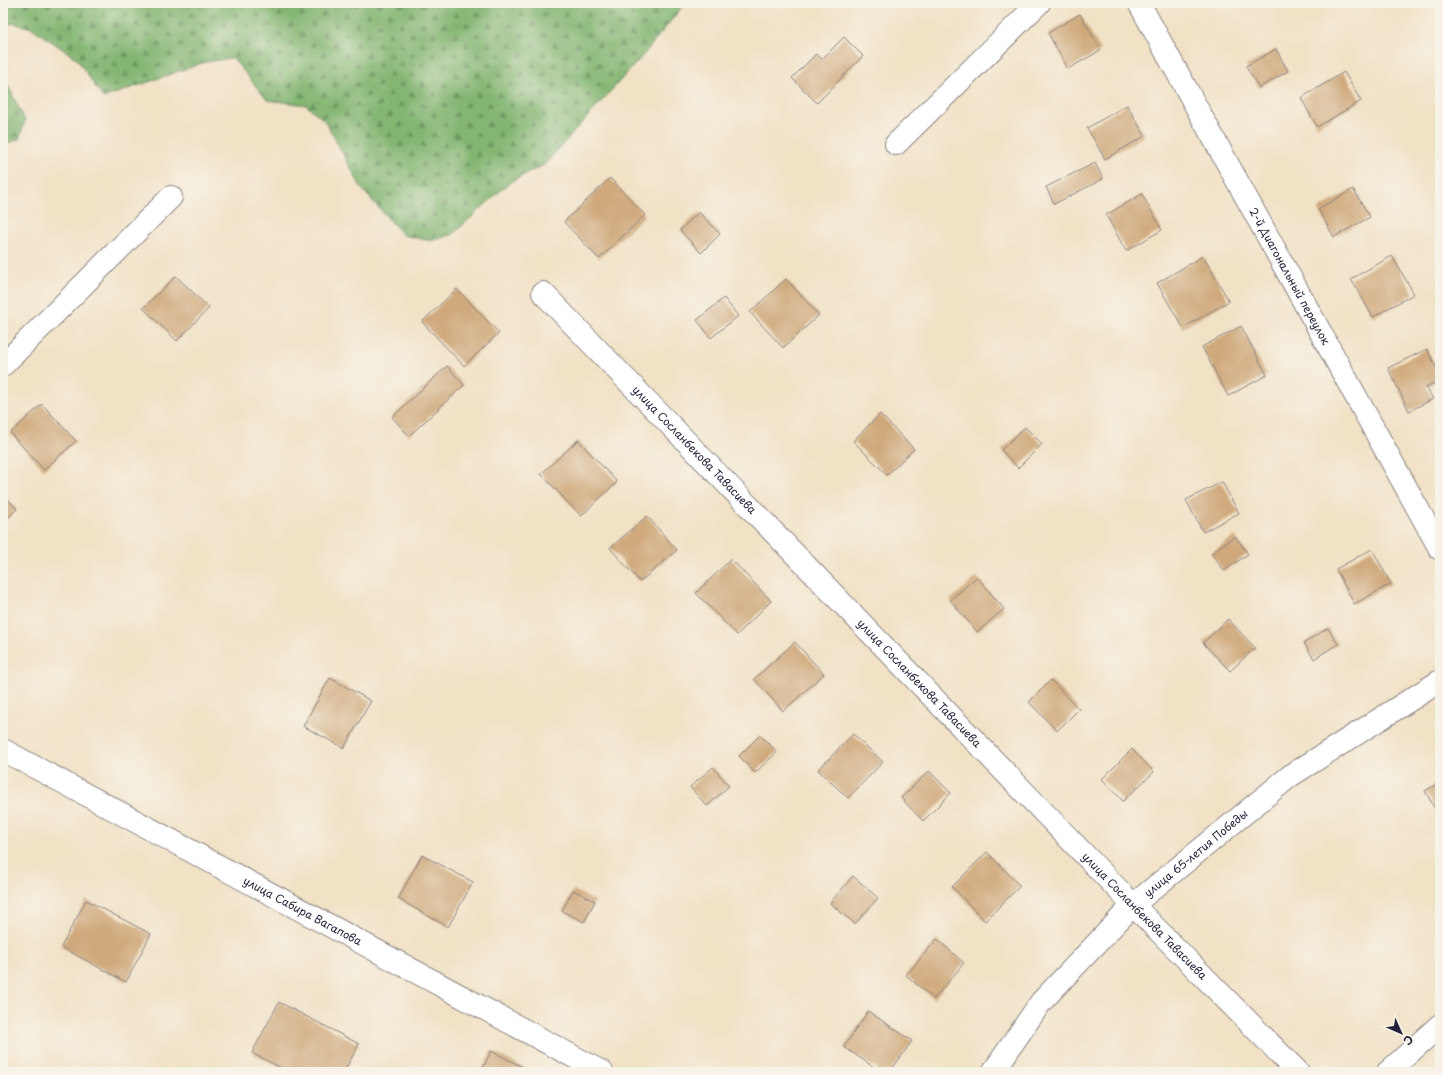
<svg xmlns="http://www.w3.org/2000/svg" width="1443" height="1075" viewBox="0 0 1443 1075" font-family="'Playpen Sans',sans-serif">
  <defs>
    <pattern id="forest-firs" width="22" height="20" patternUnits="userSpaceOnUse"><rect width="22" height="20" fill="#83b672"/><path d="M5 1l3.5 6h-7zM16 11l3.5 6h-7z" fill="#6b945f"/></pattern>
  </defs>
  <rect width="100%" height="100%" fill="#f7f3e8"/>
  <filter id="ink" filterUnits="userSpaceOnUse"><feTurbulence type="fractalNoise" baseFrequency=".025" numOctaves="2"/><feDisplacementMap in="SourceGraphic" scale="8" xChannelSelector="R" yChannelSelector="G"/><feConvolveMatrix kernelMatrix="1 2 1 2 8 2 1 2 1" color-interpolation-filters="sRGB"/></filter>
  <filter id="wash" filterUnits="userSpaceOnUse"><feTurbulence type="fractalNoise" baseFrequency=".012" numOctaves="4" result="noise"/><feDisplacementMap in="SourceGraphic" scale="16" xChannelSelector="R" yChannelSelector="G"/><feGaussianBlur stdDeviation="0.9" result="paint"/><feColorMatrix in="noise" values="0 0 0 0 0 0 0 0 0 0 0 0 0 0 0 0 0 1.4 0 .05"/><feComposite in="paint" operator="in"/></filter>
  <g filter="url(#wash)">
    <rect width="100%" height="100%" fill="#f1e1c5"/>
    <path fill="url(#forest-firs)" stroke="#526c56" d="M3,3H685L645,53L544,165L510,182L453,234L431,241L403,235L362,189L325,121L306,105L267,100L233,58L205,62L103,98L77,59L32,28L13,23L3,26Z
      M3,75L25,121L19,139L3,145Z"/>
    <g id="blocks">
      <path fill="#cfa97b" d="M1080,14L1101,50L1068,69L1048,33Z
        M844,37L863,56L817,103L792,78L816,54L822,59Z
        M1276,49L1288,71L1259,88L1246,66Z
        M1344,72L1361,101L1317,127L1301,98Z
        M1127,105L1145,136L1105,159L1087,128Z
        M1095,163L1103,179L1054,204L1046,187Z
        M610,178L645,215L599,259L564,222Z
        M1353,189L1370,217L1334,237L1318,209Z
        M1142,194L1162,230L1126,251L1106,215Z
        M699,212L720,234L701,253L680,230Z
        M1203,256L1229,301L1183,328L1157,283Z
        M1392,256L1414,294L1373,317L1351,279Z
        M176,276L209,308L177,341L143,308Z
        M786,279L819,315L783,348L750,312Z
        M457,289L499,333L464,366L422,322Z
        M724,298L738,316L711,338L697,320Z
        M1241,326L1267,375L1228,396L1202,347Z
        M1427,349L1440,375V380L1426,387L1433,399L1409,411L1388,368Z
        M447,366L464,385L409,436L392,417Z
        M42,404L76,441L44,470L10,433Z
        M880,414L914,449L887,475L853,441Z
        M1025,427L1042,444L1018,468L1001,450Z
        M578,440L617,482L581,516L541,474Z
        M1222,482L1239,513L1203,532L1186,500Z
        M3,494L17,509L3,523Z
        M647,516L677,550L640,582L610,548Z
        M1235,536L1248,554L1224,571L1211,553Z
        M1372,549L1391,584L1354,604L1336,569Z
        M731,559L771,601L737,635L696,593Z
        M977,577L1004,609L977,632L950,600Z
        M1228,619L1255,648L1230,671L1203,643Z
        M1328,628L1338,644L1314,659L1304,643Z
        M795,642L824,674L783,711L754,679Z
        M330,678L371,701L344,748L303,726Z
        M1051,680L1079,709L1057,731L1029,702Z
        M853,734L883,762L848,798L818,770Z
        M760,735L777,752L755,773L739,756Z
        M1132,749L1154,772L1123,801L1102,779Z
        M713,767L729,786L707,806L690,787Z
        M929,771L951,793L923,821L901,798Z
        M1440,782V818L1425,791Z
        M987,852L1020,886L985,921L952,887Z
        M422,855L473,882L448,927L398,899Z
        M853,876L878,898L855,924L830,903Z
        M573,890L595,901L584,922L562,911Z
        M86,900L151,934L126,982L61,947Z
        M937,939L964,963L934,999L906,975Z
        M279,1002L359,1044L344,1072H289L252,1053Z
        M868,1011L912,1041L890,1072H881L844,1047Z
        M491,1051L529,1070L528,1072H481Z"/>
    </g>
  </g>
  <g filter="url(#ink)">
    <use href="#blocks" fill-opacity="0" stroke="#8a8280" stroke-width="1"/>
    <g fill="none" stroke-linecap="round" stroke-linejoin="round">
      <defs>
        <g id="minor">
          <path id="s1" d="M1139,3L1440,549"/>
          <path d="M896,144L1039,3"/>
          <path id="s2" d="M543,293L1133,905L1298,1072"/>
          <path d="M3,365L171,197"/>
          <path id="s3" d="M3,750L602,1072"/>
          <path id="s4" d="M993,1072L1041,1002L1133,905L1290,776L1440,681"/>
          <path d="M1388,1072L1440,1025"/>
        </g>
      </defs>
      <use href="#minor" stroke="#8a8280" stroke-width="24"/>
      <use href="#minor" stroke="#fff" stroke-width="22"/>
    </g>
  </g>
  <g text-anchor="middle" stroke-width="3.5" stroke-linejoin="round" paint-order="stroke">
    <g font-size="11" fill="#22223b" stroke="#f7f3e8">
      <text dy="4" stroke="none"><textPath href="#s1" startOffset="312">2-й Диагональный переулок</textPath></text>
      <text dy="4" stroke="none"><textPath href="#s2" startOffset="218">улица Сосланбекова Тавасиева</textPath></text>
      <text dy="4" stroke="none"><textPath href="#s2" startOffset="542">улица Сосланбекова Тавасиева</textPath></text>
      <text dy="4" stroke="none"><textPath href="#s4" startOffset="300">улица 65-летия Победы</textPath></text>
      <text dy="4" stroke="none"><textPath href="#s3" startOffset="340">улица Сабира Вагапова</textPath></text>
      <text dy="4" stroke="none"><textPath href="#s2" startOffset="866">улица Сосланбекова Тавасиева</textPath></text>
    </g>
  </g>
  <rect width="1443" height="1075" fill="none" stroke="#f7f3e8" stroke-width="16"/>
  <g transform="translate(1401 1033) rotate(135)" stroke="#f7f3e8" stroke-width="3" paint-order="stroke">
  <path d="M0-3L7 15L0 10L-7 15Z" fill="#22223b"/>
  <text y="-6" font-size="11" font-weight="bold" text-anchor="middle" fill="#22223b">С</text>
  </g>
</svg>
